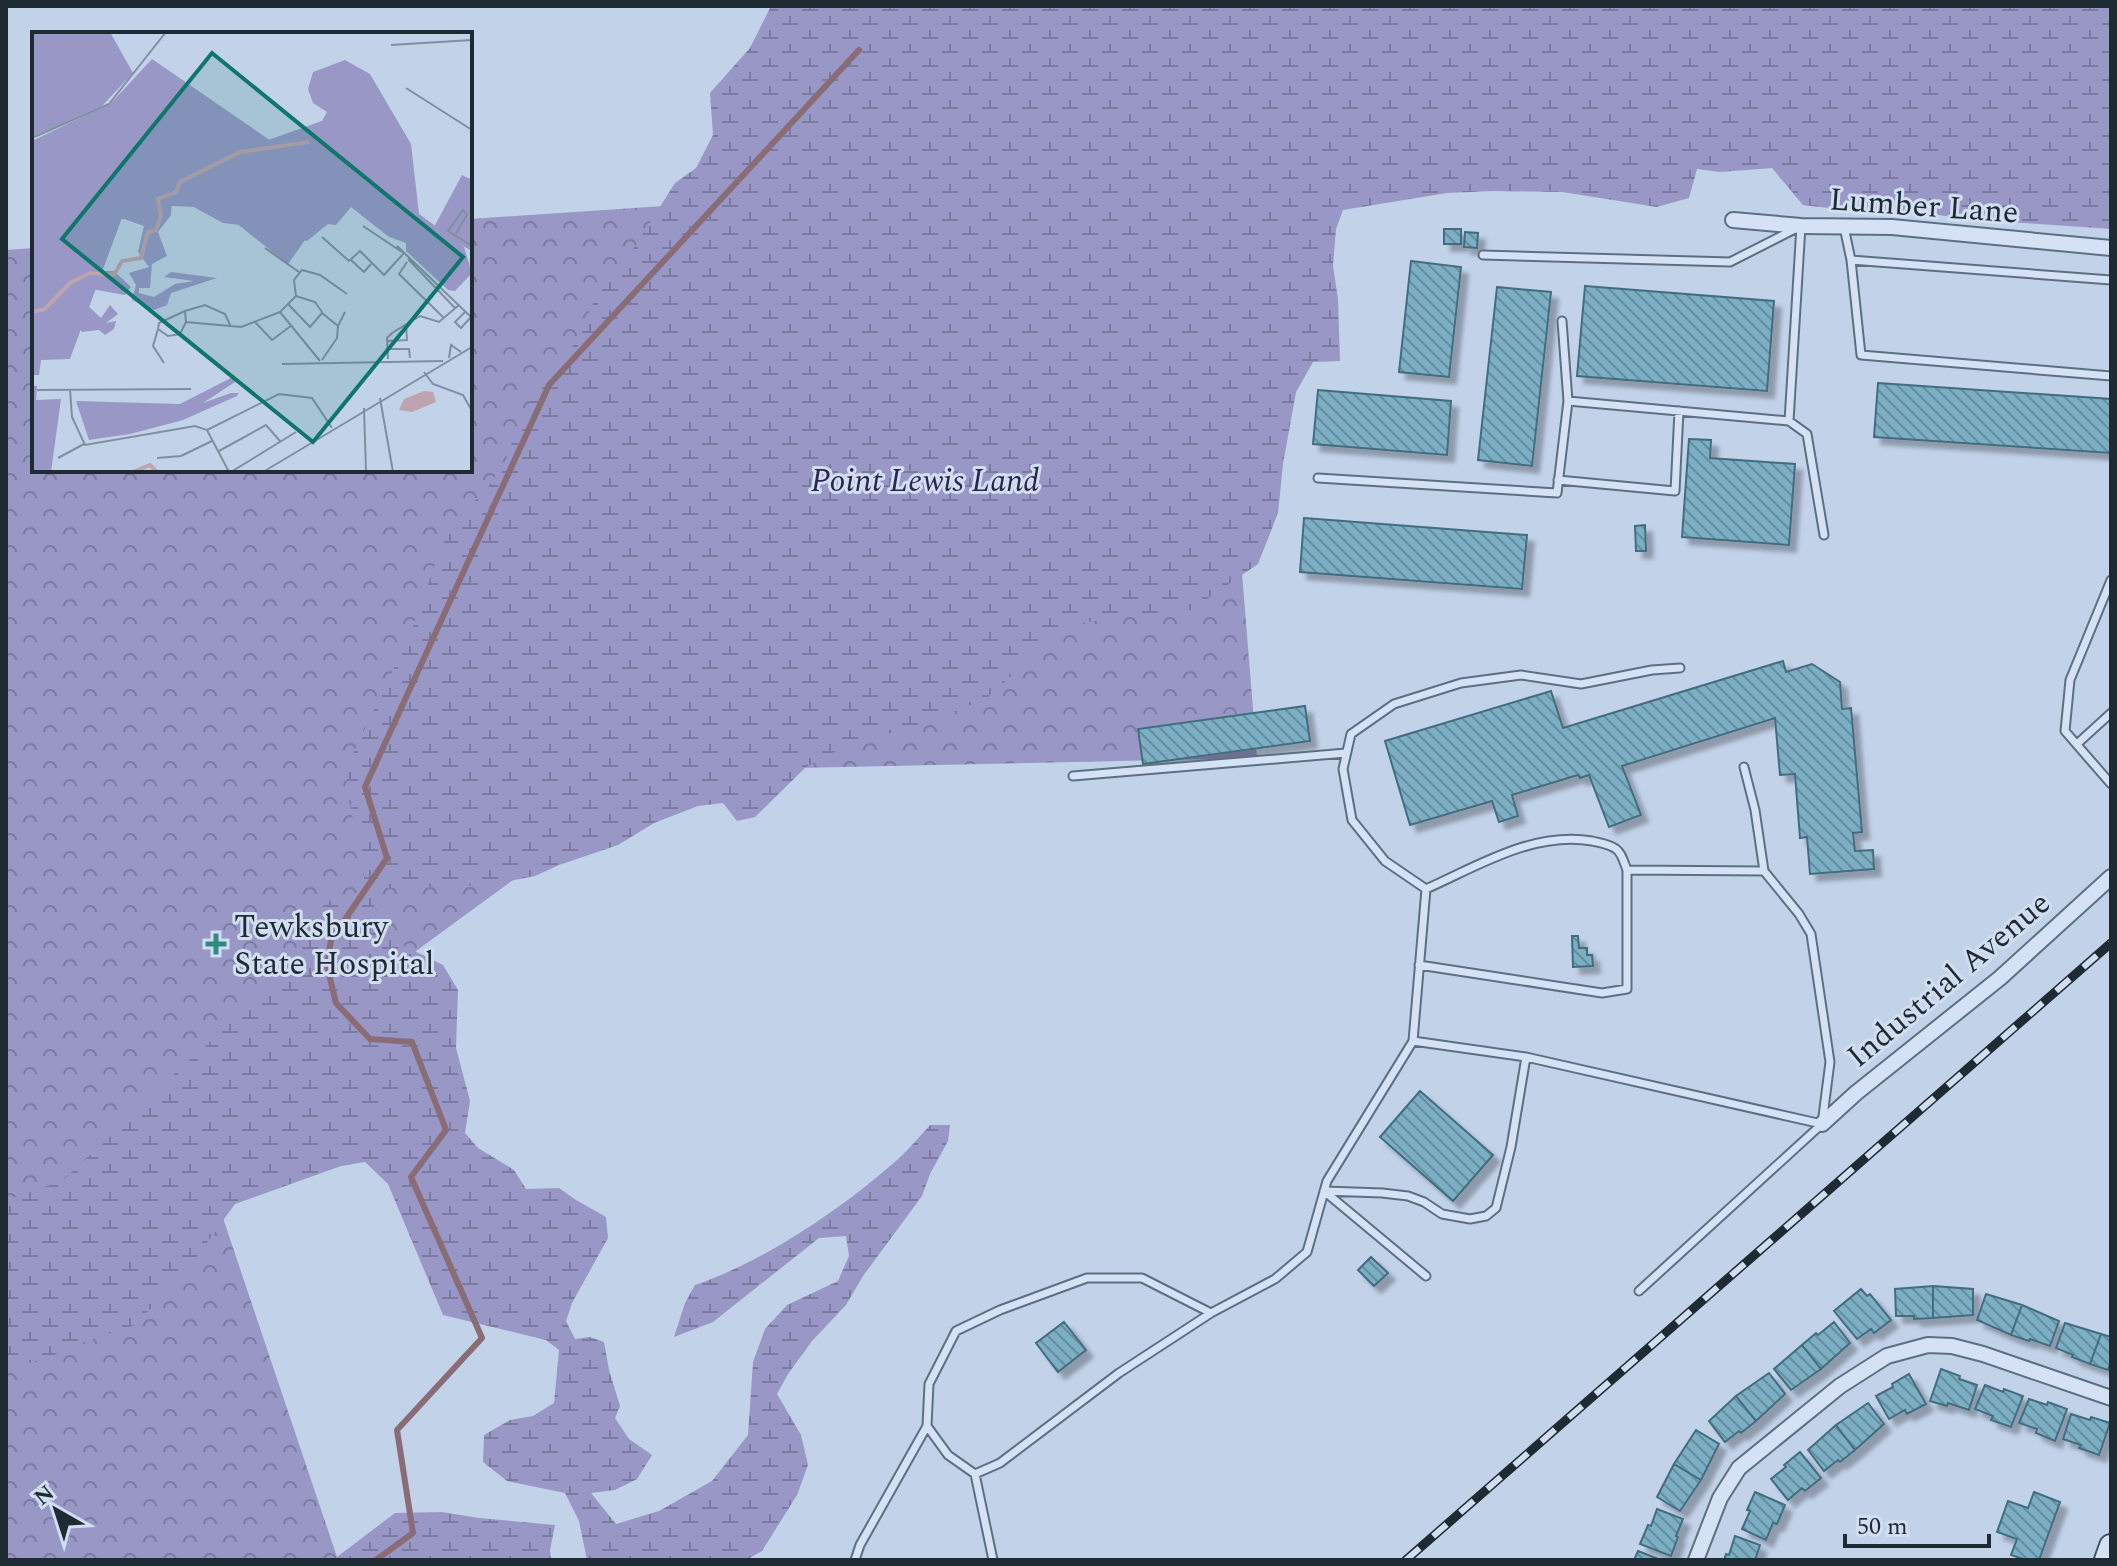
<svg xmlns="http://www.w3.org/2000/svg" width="2117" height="1566" viewBox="0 0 2117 1566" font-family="Spectral,serif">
  <defs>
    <pattern id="forest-crowns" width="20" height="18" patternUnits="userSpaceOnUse" patternTransform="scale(2)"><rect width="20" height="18" fill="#9897c6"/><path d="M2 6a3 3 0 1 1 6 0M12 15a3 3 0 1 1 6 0" fill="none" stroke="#7b7ba1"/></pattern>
    <pattern id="wetland-marsh" width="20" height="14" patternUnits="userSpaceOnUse" patternTransform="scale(2)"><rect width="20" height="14" fill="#9897c6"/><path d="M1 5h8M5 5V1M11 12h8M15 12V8" fill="none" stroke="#7b7ba1"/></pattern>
    <pattern id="building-back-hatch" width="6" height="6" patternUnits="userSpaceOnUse" patternTransform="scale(2)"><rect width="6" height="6" fill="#7baec4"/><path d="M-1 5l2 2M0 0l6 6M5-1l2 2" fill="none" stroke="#648ea0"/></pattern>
    <filter id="shadow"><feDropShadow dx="7" dy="7" stdDeviation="2" flood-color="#0004"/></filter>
  </defs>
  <rect width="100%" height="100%" fill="#c2d2e9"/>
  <path fill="url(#forest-crowns)" d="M708,203L1237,512L1257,758L662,771L189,1117L338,1560H6V250L34,248V470H470V219Z"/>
  <path fill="url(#wetland-marsh)" d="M771,6H2111V229L1967,219L1917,212L1846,210L1803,205L1772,168L1720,172L1697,169L1689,198L1657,207L1562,192L1493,191L1447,193L1343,210L1336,229L1333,266L1338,299L1340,361L1313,362L1296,392L1283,464L1278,513L1258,564L1191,610L1141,614L1074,624L1022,666L986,699L903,731L859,739L806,767L755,817L737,821L723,803L698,806L654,823L618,845L559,865L535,876L489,885L382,888L373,904L394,941L443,965L458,990L456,1048L470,1101L465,1133L478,1148L514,1170L526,1189L559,1188L576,1200L606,1217L608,1238L572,1303L566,1321L575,1339L590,1337L604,1342L609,1370L620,1406L615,1418L629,1439L652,1455L637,1479L615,1490L591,1493L616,1524L659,1511L712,1481L748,1435L753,1362L765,1329L787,1305L838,1281L849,1256L846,1236L819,1238L713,1322L674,1337L685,1303L695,1285C765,1261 840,1210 896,1161C908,1150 919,1137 930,1125H950L948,1141L930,1174L922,1196L863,1276L846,1305L812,1341L788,1374L777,1394L801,1435L808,1465L797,1495L762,1551L746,1560H587L579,1521L565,1493L507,1481L483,1462L484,1435L510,1420L533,1416L554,1403L559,1350L546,1340L443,1315L388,1184L365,1162L341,1166L235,1204L187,1270L135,1325L72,1346L48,1358L6,1369V1200L62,1181L136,1113L178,1070L218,1035L224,1024L271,991L304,935L318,931L324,902L364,891V855L353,820L346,785L354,751L408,640L442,545L466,508L485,492L506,459L520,420L546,375L576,342L605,276L630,254L675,183L696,168L713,135L710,93L750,48Z
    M442,1512L479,1518L555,1525L550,1550L551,1560H333L395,1513Z"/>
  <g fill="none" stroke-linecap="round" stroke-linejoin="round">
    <path stroke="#8a6c77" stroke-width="6" d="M376,1560L413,1533L397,1430L482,1338L411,1177L446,1130L412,1042L370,1039L336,1003L327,966L331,940L387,858L365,787L549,385L859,50"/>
  </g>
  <path fill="url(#building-back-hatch)" stroke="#436d7f" stroke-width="2" filter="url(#shadow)" d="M1444,229H1461V244H1444Z
    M1465,232L1478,233L1477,248L1464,247Z
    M1411,261L1461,267L1449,377L1399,372Z
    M1585,286L1774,301L1767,391L1577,376Z
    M1497,287L1551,292L1532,466L1478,460Z
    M1878,383L2111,399V453L1874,437Z
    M1318,390L1451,401L1447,455L1313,444Z
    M1689,439L1711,440L1710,458L1795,464L1789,545L1682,537Z
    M1304,518L1527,535L1522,589L1300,572Z
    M1645,525L1646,551H1636L1635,526Z
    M1783,661L1786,672L1812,664L1840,682L1842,709L1851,708L1862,832L1853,833L1855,851L1873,850L1874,869L1810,874L1807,837L1800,838L1795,774L1780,775L1775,718L1622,766L1641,815L1609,827L1589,775L1580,778L1578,775L1512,795L1518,816L1499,822L1492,801L1410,825L1385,741L1551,691L1563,728Z
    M1305,706L1310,741L1143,764L1138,729Z
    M1572,936H1578L1579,948H1587V955H1592L1593,966L1573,967Z
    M1420,1091L1493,1155L1453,1201L1380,1137Z
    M1371,1257L1388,1273L1374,1286L1358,1270Z
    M1933,1286V1318L1914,1319V1316H1896L1895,1289Z
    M1933,1286L1973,1289V1315L1933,1318Z
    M1861,1289L1867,1296L1870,1294L1891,1320L1874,1333L1871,1329L1857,1339L1834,1311Z
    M1986,1294L2022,1305L2011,1335L1977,1320Z
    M2022,1305L2059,1321L2050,1346L2030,1339L2029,1341L2011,1335Z
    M1064,1322L1086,1350L1058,1372L1036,1343Z
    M1834,1322L1850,1343L1821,1369L1802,1345L1816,1333L1818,1335Z
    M2065,1323L2101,1334L2090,1364L2072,1357L2073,1355L2056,1348Z
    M2101,1334L2111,1337V1368L2109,1367L2108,1370L2090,1364Z
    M1802,1345L1821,1369L1791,1390L1774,1369Z
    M1941,1369L1960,1376L1959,1379L1977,1385L1969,1410L1948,1403L1947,1406L1930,1401Z
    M1769,1373L1785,1394L1756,1421L1736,1396Z
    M1909,1374L1926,1404L1907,1414L1905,1410L1889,1419L1876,1396L1893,1387L1892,1384Z
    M1985,1385L2003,1392L2004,1389L2023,1396L2011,1427L1991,1420L1993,1416L1975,1409Z
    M1736,1396L1756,1421L1741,1433L1739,1431L1725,1442L1709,1421Z
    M2029,1399L2047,1405L2048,1402L2067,1409L2055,1441L2036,1433L2037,1429L2019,1423Z
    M1868,1403L1884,1424L1855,1450L1836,1425Z
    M2071,1414L2090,1420L2091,1417L2110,1423L2099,1455L2079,1448L2081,1445L2063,1439Z
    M1836,1425L1855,1450L1840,1462L1838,1460L1824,1471L1808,1450Z
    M1696,1430L1719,1444L1701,1480L1674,1464Z
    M1800,1452L1821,1478L1805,1491L1802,1488L1788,1500L1771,1479L1786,1467L1784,1465Z
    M1674,1464L1701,1480L1680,1511L1657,1497Z
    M1755,1492L1785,1505L1777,1524L1773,1523L1766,1540L1742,1529L1750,1511L1747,1510Z
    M2034,1492L2060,1502L2039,1560H2026L2011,1555L2017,1539L1997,1532L2008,1501L2028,1508Z
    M1657,1509L1683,1519L1676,1536L1678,1537L1671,1556L1640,1544L1648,1525L1651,1526Z
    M1735,1536L1760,1545L1755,1560H1724L1726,1554L1729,1555Z
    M1638,1551L1661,1560H1634Z"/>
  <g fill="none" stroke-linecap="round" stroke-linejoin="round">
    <defs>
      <path id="lane" d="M1844,227L1851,260L2111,280
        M1483,255L1730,262L1795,229
        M1851,260L1861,355L2111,376
        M1562,321L1568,401
        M1789,421L1807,434L1824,535
        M1318,478L1557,493L1568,401L1789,421L1801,226
        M1558,480L1675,491L1679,411
        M2111,580L2070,680L2065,731L2111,784
        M2077,744L2111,713
        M1073,776L1346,753
        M1426,889L1413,1041L1526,1057L1822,1124
        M1426,889L1385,861L1352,820L1343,769L1351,734L1394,704L1461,683L1521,675L1581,684L1652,670L1680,668
        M1426,889C1478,866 1533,831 1592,841C1600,843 1609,844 1616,849C1622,853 1624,863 1627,870
        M1419,965L1602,993L1627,989V870L1764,871L1755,810L1744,767
        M1324,1191L1382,1193L1408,1196L1424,1202L1442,1214L1470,1219L1486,1216L1496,1208L1511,1147L1526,1057
        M1324,1191L1426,1276
        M1639,1291L1822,1124L1830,1062L1811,934L1799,914L1764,871
        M1211,1313L1142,1278H1087L1000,1310L956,1331L929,1384L927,1426L948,1455L975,1474L1000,1463L1119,1373L1211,1313L1275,1279L1307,1252L1327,1181L1413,1041
        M975,1474L993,1560
        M855,1560L860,1545L927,1426"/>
      <path id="street" d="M1733,220L1801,226L1892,227L2111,248
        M1822,1124L1856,1093L2000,978L2111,877
        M1696,1560L1720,1498L1739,1468L1840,1386L1887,1356L1928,1345L1952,1346L1983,1354L2111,1398"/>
      <path id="secondary" d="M2106,1560L2111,1546"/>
    </defs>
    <use href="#lane" stroke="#5b7182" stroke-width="11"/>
    <use href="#street" stroke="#5b7182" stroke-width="18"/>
    <use href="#secondary" stroke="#3e5564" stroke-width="26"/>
    <use href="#lane" stroke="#d5e2f5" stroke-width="7"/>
    <use href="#street" stroke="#d5e2f5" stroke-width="14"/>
    <use href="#secondary" stroke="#d5e2f5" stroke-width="22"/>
    <defs>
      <path id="rail" d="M1406,1560L2111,943"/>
    </defs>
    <use href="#rail" stroke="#1e2b33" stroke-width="9"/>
    <use href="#rail" stroke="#d1def2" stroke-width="6" stroke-dasharray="18" stroke-linecap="butt"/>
  </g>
  <path fill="#308b81" stroke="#d1def2" stroke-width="3" d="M212 932h8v8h8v8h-8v8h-8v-8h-8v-8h8z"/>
  <g text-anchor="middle" stroke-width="6" stroke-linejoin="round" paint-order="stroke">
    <g font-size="32" fill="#1e2b33" stroke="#d1def2">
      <text transform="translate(1924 205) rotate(4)" y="11">Lumber Lane</text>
      <text transform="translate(1948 979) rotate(-40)" y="11">Industrial Avenue</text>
    </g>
    <g font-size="32" font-style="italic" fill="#2c264e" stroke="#d1def2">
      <text x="925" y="491">Point Lewis Land</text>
    </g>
    <g font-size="32" fill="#1e2b33" stroke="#d1def2" text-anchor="start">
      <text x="234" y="937">Tewksbury<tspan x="234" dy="37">State Hospital</tspan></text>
    </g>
  </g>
  <g transform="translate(32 32)">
    <rect width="440" height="440" fill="#c2d2e9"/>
    <path d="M0,0H78L101,41L70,74L0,105ZM120,27L245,113L278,201L256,232L185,176L95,172L38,327L9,328L7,343H0V109L79,71ZM430,143L440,148V219L401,197ZM0,354H5L4,368L29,367L19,440H0Z" fill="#9897c6"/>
    <path d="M313,28L338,42L379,112L387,182L432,215L440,241L423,259L416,258L374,219V211L357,205L319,175L304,193L296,192L275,209L248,198L191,191L140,163L139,183L126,200L135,224L120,232L118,256H107V261L122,265L143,252L162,249L132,245L139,240L185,246L139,261L135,273L122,278L100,268L104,253L97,241L117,235L106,220L112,194L92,187L69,191L50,185L43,160L57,158L74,167L138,162L146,147L180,128L290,89L295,80L281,71L276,57L281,40ZM53,239H82L99,255L93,263L54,256L22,289L0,297V268ZM78,273L86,282L74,291L84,289L82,297L73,303L67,298L50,300L43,287L45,282L52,284L47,275L56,274L69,286ZM199,346L206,348L171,371L199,361H207L205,364L151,388L98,402L57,408L44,369L148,372Z" fill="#9897c6"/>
    <path d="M392,359L401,360L404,370L380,380L367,378L372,367Z" fill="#bda4ae"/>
    <path fill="none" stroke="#bda4ae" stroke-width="4" d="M0,280L13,277L38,251L58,241L82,243L90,229L109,226L116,200L124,198L129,184L126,167L144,160L148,150L208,120L277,110M101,440L118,433L125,440"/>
    <path fill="none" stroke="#808fa0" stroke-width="2" d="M359,13L440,8M374,56L440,98M0,106L77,72L134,0M331,194L370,220M423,203L435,183L431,178L416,199L440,214M290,205L317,229L328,219L352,243L372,221M365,214L440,286M233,216L267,240M376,227L423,276M319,228L332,240L339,232M375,230L367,242L412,286M264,264L248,280L288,329M264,264L262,248L270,238L288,243L315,262M264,264L283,270L290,280M256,272L278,295L290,281L306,294L313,280M153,279L127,291L126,297L136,304L148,302L154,290M433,280L423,290L429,296L439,285M223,290L240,308L260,293M198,293L193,282L173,273L153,279L154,290L209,295L248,280M126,297L121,314L132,331M355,309L375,308L374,293M355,317H377L378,326M417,326L419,313L429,320M356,327L355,306L360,301L388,284L407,290L427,273M290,328L305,306L306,294M250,332L411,329M392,340L401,352L431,363L440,379M38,357L40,385L53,413L163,394L175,398L197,440M5,358L159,357M348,366L361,440M332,376L334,440M175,398L247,362L280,366L300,396M187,419L234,393L248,409M149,424L180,409M26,426L52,412M125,426L149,424M199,440L264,400M231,440L440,315"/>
    <path fill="#0f766e" fill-opacity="0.15" stroke="#0f766e" stroke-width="4" d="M180,21L431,225L281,410L30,207Z"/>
    <rect width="440" height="440" fill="none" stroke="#1e2b33" stroke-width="4"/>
  </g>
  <rect width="2117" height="1566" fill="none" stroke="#1e2b33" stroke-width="16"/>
  <g transform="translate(56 1510) rotate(321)" stroke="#d1def2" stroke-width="6" paint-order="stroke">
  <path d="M0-6L14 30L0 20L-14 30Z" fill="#1e2b33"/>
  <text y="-12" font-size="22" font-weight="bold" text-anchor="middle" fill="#1e2b33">N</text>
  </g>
  <path d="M1845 1534v12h144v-12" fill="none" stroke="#1e2b33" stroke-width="4"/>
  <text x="1857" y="1534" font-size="24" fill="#1e2b33" stroke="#d1def2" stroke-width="6" paint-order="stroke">50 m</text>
</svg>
